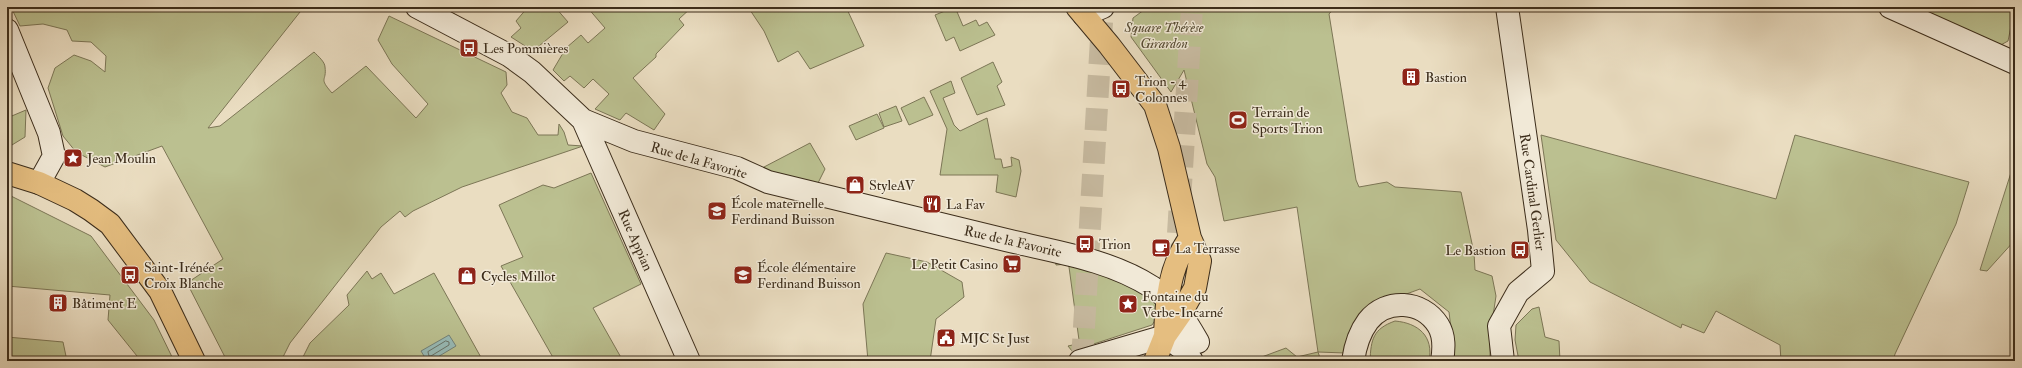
<svg xmlns="http://www.w3.org/2000/svg" width="2022" height="368" viewBox="0 0 2022 368" font-family="'IM FELL Double Pica',serif">
  <rect width="100%" height="100%" fill="#eaddc1"/>
  <filter id="stains"><feTurbulence type="fractalNoise" baseFrequency=".005" numOctaves="4"/><feColorMatrix values="0 0 0 0 .2 0 0 0 0 .09 0 0 0 0 .02 0 0 0 .5 -.17"/></filter>
  <radialGradient id="worn" r=".72"><stop offset=".6" stop-color="#630" stop-opacity="0"/><stop offset="1" stop-color="#630" stop-opacity=".3"/></radialGradient>
  <path fill="#bbc090" stroke="#7c7656" d="M11,7H304L208,128L220,126L314,52C318,56 325,62 325,67C327,82 318,77 332,93L366,66L416,118L428,104L392,64L378,40L389,16L506,72L507,85L501,93L512,112L527,118L538,135H558L559,124L564,132L568,145L583,146L462,187L413,211L405,217L400,211L381,227L290,343L281,361H227L187,283L223,259L162,146L105,167L76,152L63,136L48,88L55,68L74,55L91,61L105,72L106,56L91,42L72,41L67,30L43,24L20,26Z
    M528,7H555L568,22L533,51L511,37L521,28L516,21Z
    M587,7H692L679,19L684,25L656,54V57L633,78L665,114L654,130L626,113L620,120L595,109L609,94L593,79L584,88L570,76L564,81L553,70L566,48L581,35L588,43L605,28Z
    M748,7H846L864,46L810,69L798,51L778,62L764,31Z
    M955,7L963,26L976,20L979,26L987,22L995,35L960,51L954,37L946,41L935,15Z
    M1148,7H1335L1329,14L1356,180L1359,187L1387,182L1395,187L1461,192L1474,253L1475,270L1492,276L1496,296L1490,336V361H1455L1449,312L1420,289L1390,300L1345,353L1318,352L1321,361H1251L1286,348L1297,357L1318,352L1297,207L1224,221L1215,177L1207,164L1184,70L1171,92L1131,37L1133,18Z
    M1910,7H2015L2008,41L1997,47Z
    M993,62L1002,82L997,86L1005,105L977,115L961,78Z
    M951,81L955,93L943,98L954,125L960,131L987,118L995,159H1001L1003,168L1012,166L1011,157L1019,160L1021,171L1016,197L996,192L998,175H940L947,129L930,91Z
    M924,97L933,115L909,125L901,108Z
    M896,106L902,121L884,127L879,113Z
    M26,110L25,137L7,148V118Z
    M877,114L884,128L856,140L849,126Z
    M1541,135L1776,199L1795,135L1969,182L1956,224L1895,354L1893,361H1781L1780,345L1716,311L1704,333L1682,324L1681,328L1590,282L1556,240Z
    M810,143L825,169L818,183L767,171L764,167Z
    M2015,160V240L1987,271L1980,270Z
    M591,173L641,284L593,308L623,361H555L501,266L523,257L499,205L543,185L554,188Z
    M7,194L91,236L154,320L174,361H141L108,320L110,295L7,286Z
    M886,253L927,262L962,282L964,297L936,319L930,361H868L863,304Z
    M1055,259L1137,286L1156,303V319L1152,325L1072,351L1068,346L1077,344L1079,340L1069,267L1067,264L1056,265Z
    M367,271L372,279L381,273L394,294L434,273L483,361H301L310,343L349,305L347,295Z
    M1539,307L1545,337L1559,341L1560,361H1519L1515,340L1516,325L1532,309Z
    M1395,321C1418,323 1434,336 1429,361H1370C1371,339 1373,329 1395,321Z
    M7,337L63,342L67,361H7Z"/>
  <path fill="#98bbb7" stroke="#738279" d="M449,335L456,346L431,361H427L421,351Z"/>
  <g fill="none" stroke-linecap="round" stroke-linejoin="round">
    <path stroke="#6a7469" stroke-width="1" d="M446,341L449,342V345L431,356H429L428,352Z"/>
    <path stroke="#c7baa0" stroke-width="22" stroke-dasharray="22 11" stroke-linecap="butt" d="M1176,266L1192,7
      M1082,361L1102,22
      M1170,361L1172,324"/>
    <defs>
      <path id="secondary" d="M417,7L510,56L532,72L583,120L634,141L737,168L768,182C847,201 926,220 1006,240C1055,252 1108,259 1152,287C1174,301 1185,319 1198,342
        M1890,7L2015,63
        M1084,15L1103,7
        M7,30L49,133L54,156L39,183
        M583,120L689,361
        M1080,361L1165,336L1183,349L1192,361
        M1353,361C1355,347 1359,333 1368,321C1386,298 1422,300 1438,325C1445,336 1444,349 1442,361
        M1503,361L1499,326L1518,292L1543,271L1539,230L1507,7"/>
      <path id="primary" d="M1077,7L1109,45L1155,105L1169,148L1190,238L1200,261L1195,288L1181,313L1165,336L1155,361
        M7,173L39,183L75,200L91,210L110,224L160,291L194,361
        M1165,336C1166,303 1169,266 1190,238"/>
    </defs>
    <use href="#secondary" stroke="#3c2d1b" stroke-width="24"/>
    <use href="#primary" stroke="#3c2d1b" stroke-width="24"/>
    <use href="#secondary" stroke="#f1e9d7" stroke-width="22"/>
    <use href="#primary" stroke="#e5be80" stroke-width="22"/>
  </g>
  <defs>
    <symbol id="bus-square" viewBox="-11 -11 22 22"><rect x="-9" y="-9" width="18" height="18" rx="4" fill="#8f2418" stroke="#f1e9d7"/><path d="M-5-6H5V4H4V6H2V4H-2V6H-4V4H-5ZM-3.5-4V0h7V-4ZM-3.5 1.2v1.5H-2V1.2ZM2 1.2v1.5H3.5V1.2Z" fill="#fff"/></symbol>
    <symbol id="building-square" viewBox="-11 -11 22 22"><rect x="-9" y="-9" width="18" height="18" rx="4" fill="#8f2418" stroke="#f1e9d7"/><path d="M-4-6H4V6H1V3H-1V6H-4ZM-2.5-4.3h1.7v1.8h-1.7ZM.8-4.3h1.7v1.8H.8ZM-2.5-1h1.7V.8h-1.7ZM.8-1h1.7V.8H.8Z" fill="#fff"/></symbol>
    <symbol id="stadium-square" viewBox="-11 -11 22 22"><rect x="-9" y="-9" width="18" height="18" rx="4" fill="#8f2418" stroke="#f1e9d7"/><path d="M0-5a6.5 5 0 1 0 0 10a6.5 5 0 1 0 0-10ZM-3.5-1.8h7v3.6h-7Z" fill="#fff"/></symbol>
    <symbol id="sight-square" viewBox="-11 -11 22 22"><rect x="-9" y="-9" width="18" height="18" rx="4" fill="#8f2418" stroke="#f1e9d7"/><path d="M0-6L1.8-2.2L6-1.7L2.9 1.2L3.7 5.4L0 3.3L-3.7 5.4L-2.9 1.2L-6-1.7L-1.8-2.2Z" fill="#fff"/></symbol>
    <symbol id="shop-square" viewBox="-11 -11 22 22"><rect x="-9" y="-9" width="18" height="18" rx="4" fill="#8f2418" stroke="#f1e9d7"/><path d="M-5-2.5h2.3a2.7 3.5 0 0 1 5.4 0H5L5.5 6h-11ZM-1.5-2.5h3a1.5 2.3 0 0 0-3 0Z" fill="#fff"/></symbol>
    <symbol id="restaurant-square" viewBox="-11 -11 22 22"><rect x="-9" y="-9" width="18" height="18" rx="4" fill="#8f2418" stroke="#f1e9d7"/><path d="M-5-6h1v4h1v-4h1v4h1v-4h1v5L-1.5 .5V6h-2V.5L-5-1ZM5-6V6H3V1.5H1.5Q1.5-4 5-6Z" fill="#fff"/></symbol>
    <symbol id="school-square" viewBox="-11 -11 22 22"><rect x="-9" y="-9" width="18" height="18" rx="4" fill="#8f2418" stroke="#f1e9d7"/><path d="M0-5L7-2L0 1L-7-2ZM-4 1L0 2.5L4 1V4Q0 6-4 4Z" fill="#fff"/></symbol>
    <symbol id="cafe-square" viewBox="-11 -11 22 22"><rect x="-9" y="-9" width="18" height="18" rx="4" fill="#8f2418" stroke="#f1e9d7"/><path d="M-5.5-4.5H6V0H3Q3 3.5 0 3.5H-2.5Q-5.5 3.5-5.5 0ZM3-3.2v2h1.7v-2ZM-6 4.5H4V6H-6Z" fill="#fff"/></symbol>
    <symbol id="supermarket-square" viewBox="-11 -11 22 22"><rect x="-9" y="-9" width="18" height="18" rx="4" fill="#8f2418" stroke="#f1e9d7"/><path d="M-6-5.5h2.5l.6 2H6L4.5 2H-2.5L-4.4-4H-6ZM-1.5 3.2a1.3 1.3 0 1 0 .1 0ZM3 3.2a1.3 1.3 0 1 0 .1 0Z" fill="#fff"/></symbol>
    <symbol id="civic-square" viewBox="-11 -11 22 22"><rect x="-9" y="-9" width="18" height="18" rx="4" fill="#8f2418" stroke="#f1e9d7"/><path d="M-.6-6.5H3V-4.5H.6V-3L4-1V1h2V6H-6V1h2V-1L-.6-3ZM-1.2 2.5V6h2.4V2.5Z" fill="#fff"/></symbol>
  </defs>
  <g fill-rule="evenodd">
    <use href="#bus-square" x="458" y="37" width="22" height="22"/>
    <use href="#building-square" x="1400" y="66" width="22" height="22"/>
    <use href="#bus-square" x="1110" y="78" width="22" height="22"/>
    <use href="#stadium-square" x="1227" y="109" width="22" height="22"/>
    <use href="#sight-square" x="62" y="147" width="22" height="22"/>
    <use href="#shop-square" x="844" y="174" width="22" height="22"/>
    <use href="#restaurant-square" x="921" y="193" width="22" height="22"/>
    <use href="#school-square" x="706" y="200" width="22" height="22"/>
    <use href="#bus-square" x="1074" y="233" width="22" height="22"/>
    <use href="#cafe-square" x="1150" y="237" width="22" height="22"/>
    <use href="#bus-square" x="1509" y="239" width="22" height="22"/>
    <use href="#supermarket-square" x="1001" y="253" width="22" height="22"/>
    <use href="#bus-square" x="119" y="264" width="22" height="22"/>
    <use href="#school-square" x="732" y="264" width="22" height="22"/>
    <use href="#shop-square" x="456" y="265" width="22" height="22"/>
    <use href="#building-square" x="47" y="292" width="22" height="22"/>
    <use href="#sight-square" x="1117" y="293" width="22" height="22"/>
    <use href="#civic-square" x="935" y="327" width="22" height="22"/>
  </g>
  <g text-anchor="middle" stroke-width="3" stroke-linejoin="round" paint-order="stroke">
    <g font-size="14" font-style="italic" fill="#554a32" stroke="#f1e9d7">
      <text x="1164" y="32">Square Thérèse<tspan x="1164" dy="16">Girardon</tspan></text>
    </g>
    <g font-size="14" fill="#3c2d1b" stroke="#f1e9d7" text-anchor="start">
      <text x="483" y="53">Les Pommières</text>
      <text x="1425" y="82">Bastion</text>
      <text x="1135" y="86">Trion - 4<tspan x="1135" dy="16">Colonnes</tspan></text>
      <text x="1252" y="117">Terrain de<tspan x="1252" dy="16">Sports Trion</tspan></text>
      <text x="87" y="163">Jean Moulin</text>
      <text x="869" y="190">StyleAV</text>
      <text x="731" y="208">École maternelle<tspan x="731" dy="16">Ferdinand Buisson</tspan></text>
      <text x="946" y="209">La Fav</text>
      <text x="1099" y="249">Trion</text>
      <text x="1175" y="253">La Terrasse</text>
      <text x="1506" y="255" text-anchor="end">Le Bastion</text>
      <text x="998" y="269" text-anchor="end">Le Petit Casino</text>
      <text x="144" y="272">Saint-Irénée -<tspan x="144" dy="16">Croix Blanche</tspan></text>
      <text x="757" y="272">École élémentaire<tspan x="757" dy="16">Ferdinand Buisson</tspan></text>
      <text x="481" y="281">Cycles Millot</text>
      <text x="1142" y="301">Fontaine du<tspan x="1142" dy="16">Verbe-Incarné</tspan></text>
      <text x="72" y="308">Bâtiment E</text>
      <text x="960" y="343">MJC St Just</text>
    </g>
    <g font-size="14" fill="#3c2d1b" stroke="#f1e9d7">
      <text transform="translate(699 160) rotate(16)" y="5">Rue de la Favorite</text>
      <text transform="translate(1533 192) rotate(82)" y="5">Rue Cardinal Gerlier</text>
      <text transform="translate(636 240) rotate(66)" y="5">Rue Appian</text>
      <text transform="translate(1013 241) rotate(13)" y="5">Rue de la Favorite</text>
    </g>
  </g>
  <rect width="2022" height="368" fill="none" stroke="#eaddc1" stroke-width="24"/>
  <rect x="8" y="8" width="2006" height="352" fill="none" stroke="#3c2d1b" stroke-width="2"/>
  <rect x="12" y="12" width="1998" height="344" fill="none" stroke="#3c2d1b"/>
  <rect width="100%" height="100%" filter="url(#stains)"/>
  <rect width="100%" height="100%" fill="url(#worn)"/>
</svg>
